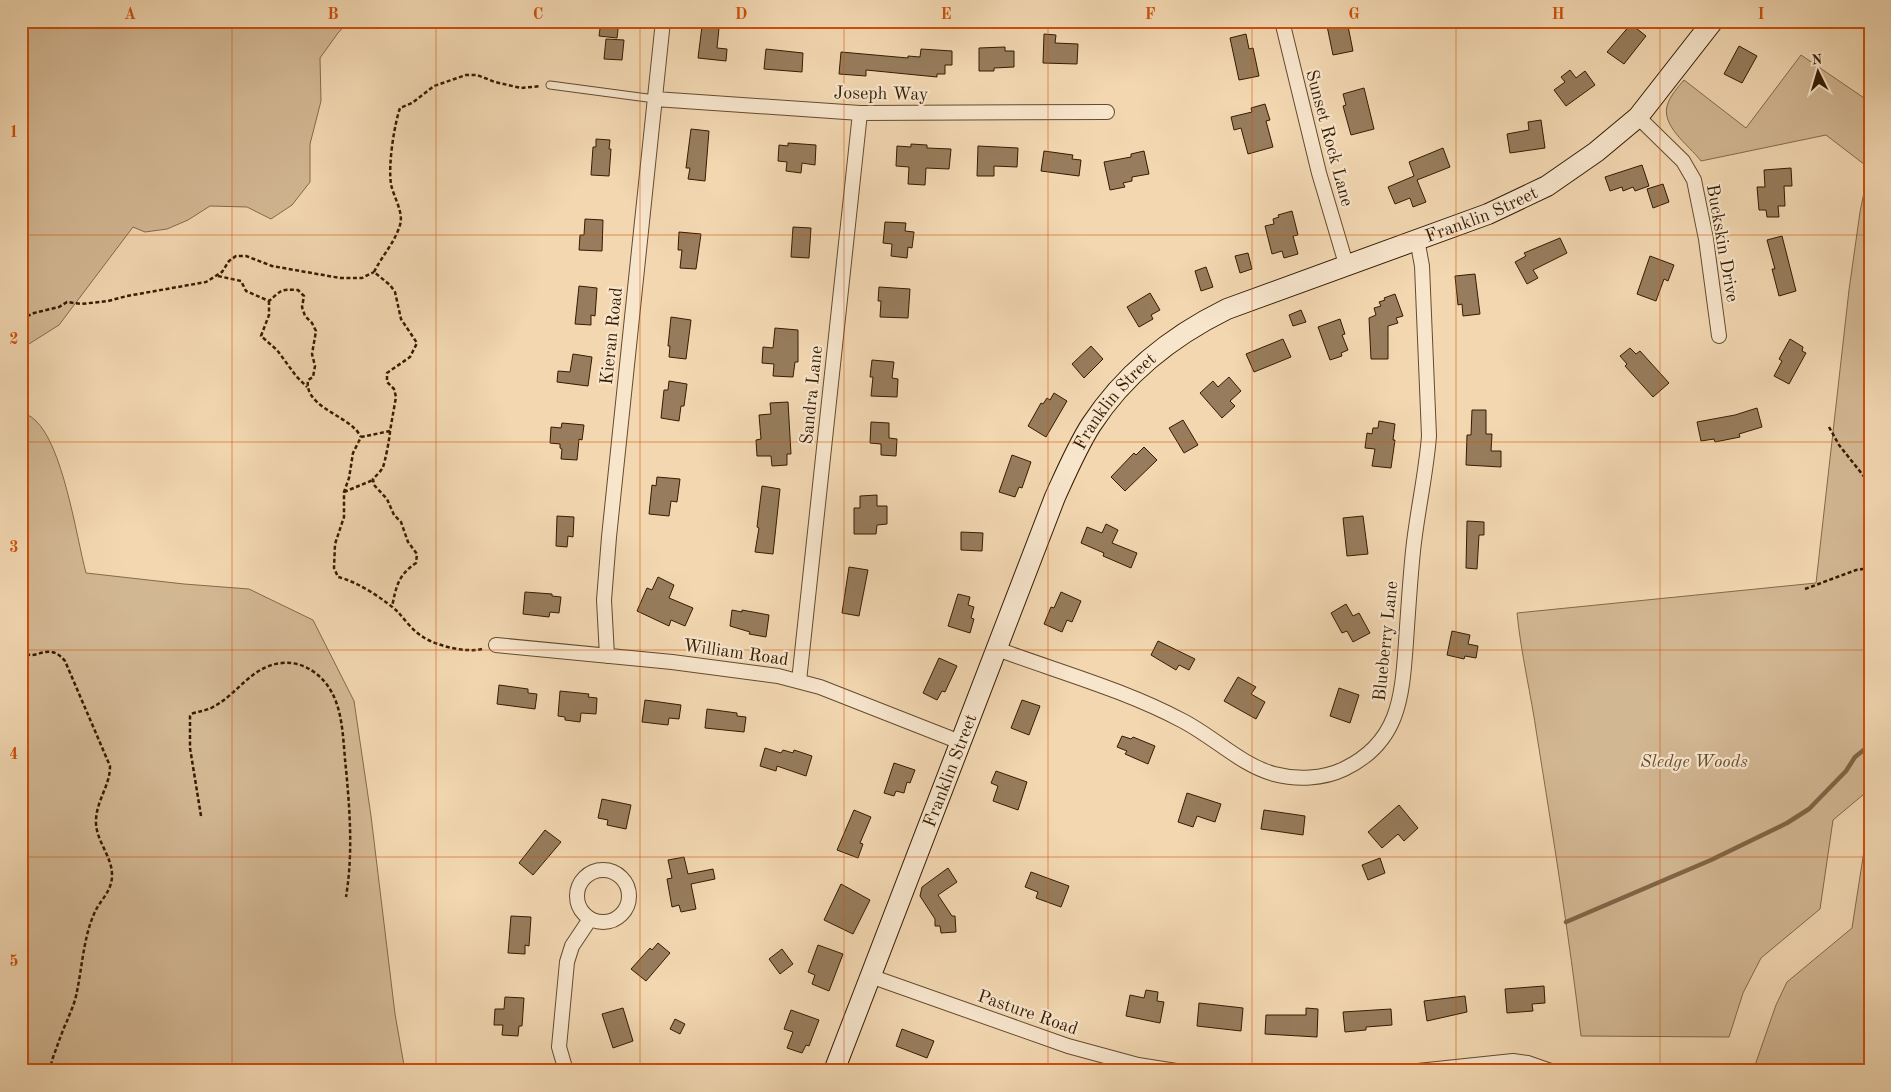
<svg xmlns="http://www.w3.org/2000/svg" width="1891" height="1092" viewBox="0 0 1891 1092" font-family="'Old Standard TT',serif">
  <rect width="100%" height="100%" fill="#f2d7b1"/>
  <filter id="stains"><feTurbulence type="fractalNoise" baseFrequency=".004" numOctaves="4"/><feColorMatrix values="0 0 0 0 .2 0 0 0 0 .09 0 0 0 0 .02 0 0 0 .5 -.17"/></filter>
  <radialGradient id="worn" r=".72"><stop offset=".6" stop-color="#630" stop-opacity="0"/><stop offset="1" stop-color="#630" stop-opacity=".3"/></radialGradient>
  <path fill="#d2b793" stroke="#846a4a" d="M21,21H349L338,33L320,58L321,101L310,144V182L292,205L271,219L247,207L210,206L188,220L167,229L145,232L133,227L59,325L21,349Z
    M1801,55L1870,102V789L1833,820L1820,909L1761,958L1743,993L1729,1037L1581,1036C1569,935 1553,836 1537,736C1531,694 1521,654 1517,613L1816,583L1849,290L1860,212L1869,168L1826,135L1701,161C1689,145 1659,125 1668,103C1671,95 1678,87 1684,80L1746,128Z
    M21,412C26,414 31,416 35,420C63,445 76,535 86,573L184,584L249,589L313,620L354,701L371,816L395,1014L405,1071H21Z
    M1870,835V1071H1753L1776,1005L1787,982L1852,928L1866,838Z"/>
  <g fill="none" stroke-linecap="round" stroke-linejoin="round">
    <path stroke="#806647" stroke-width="4.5" d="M1566,922L1711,860L1787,823L1809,809L1846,771L1855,757L1870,745"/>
  </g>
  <path fill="#977d5d" stroke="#351c01" d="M601,21H619L617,38L599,36Z
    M1326,21H1347L1353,51L1333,55Z
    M1631,24L1646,36L1624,64L1607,52Z
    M702,26L719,28L717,48L727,49L726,61L698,58Z
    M1044,34L1056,35L1055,43L1078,44L1077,64L1043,63Z
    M1246,34L1249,49L1253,48L1259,76L1239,80L1230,38Z
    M606,39L624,40L622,60L604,59Z
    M1739,46L1757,56L1742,83L1724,74Z
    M1005,47V51H1014V67L994,68V71H979V48Z
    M766,49L803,53L802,72L764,69Z
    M921,49L952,51V65H945V74H937V77L866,70V76L839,74L841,52L908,58V56L920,57Z
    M1570,70L1576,78L1585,71L1595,85L1566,106L1554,90L1565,82L1561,77Z
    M1364,88L1374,129L1351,135L1343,106L1346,105L1343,94Z
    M1265,104L1270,120L1266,121L1273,147L1248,154L1241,128L1234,130L1231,117L1252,112L1251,108Z
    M1541,120L1545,148L1510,153L1507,134L1529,130L1528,122Z
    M691,129L709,131L705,181L688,179L690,168H686Z
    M596,139L610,140L609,149H611L609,176L591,175L593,147H596Z
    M788,143L816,145L815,165L802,163L801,173L786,171L787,162L778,161L779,145L788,146Z
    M911,144L927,145V148L951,149L949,169L926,168L925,185L908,184L909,167L896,166L897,146L911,147Z
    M978,146L1018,148L1017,167L994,166V176H977Z
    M1443,148L1450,167L1417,180L1426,202L1413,207L1410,198L1395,204L1388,187L1414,176L1409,162Z
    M1044,151L1073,155L1072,159L1081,160L1079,176L1041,171Z
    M1144,151L1149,174L1132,177V181L1123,183L1125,187L1110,190L1104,162L1131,157V154Z
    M1642,165L1649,186L1635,191L1633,187L1623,191L1622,187L1610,191L1605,177Z
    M1791,168L1792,186H1784L1785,206H1778L1779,217H1767L1766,210H1759L1757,187H1765L1764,170Z
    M1663,184L1669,202L1653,208L1647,189Z
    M1292,211L1298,235L1293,236L1298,254L1284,258L1282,251L1272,254L1265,226L1274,224L1273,219L1279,217L1278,215Z
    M585,219L603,220L602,251L579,250L580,235H584Z
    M885,222L906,223L905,231L914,232L912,248L908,247L907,258L891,256L892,244L883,243Z
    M793,227L811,228L809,258L791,257Z
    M679,232L701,234L696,269L680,268L682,250H678Z
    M1782,236L1796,291L1779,296L1772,269H1775L1767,240Z
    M1560,238L1567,253L1533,270L1538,278L1527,284L1515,262L1526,256L1524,253Z
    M1248,253L1252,269L1240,273L1235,256Z
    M1650,256L1674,265L1668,281L1664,279L1656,301L1637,294Z
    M1206,267L1213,287L1201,291L1195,271Z
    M1475,274L1480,314L1463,316L1462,304L1458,305L1455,276Z
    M579,286L597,288L595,316L591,315V325L575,324Z
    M879,287L910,289L908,318L880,317L881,301H878Z
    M1150,293L1160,310L1151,315L1153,319L1139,327L1127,307Z
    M1395,294L1403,316L1396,318L1398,323L1388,326V359H1371L1369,318L1376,315L1374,308L1381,306L1379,302L1385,300L1384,298Z
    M1301,310L1306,322L1293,326L1289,315Z
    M671,317L691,320L686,359L669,357L670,346H668Z
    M1340,319L1345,334L1342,335L1348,350L1341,353L1342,356L1330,360L1318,327Z
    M775,328L798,330V362H795L793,377L773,376L774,364L762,363L763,347L773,348Z
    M1283,339L1291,357L1254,372L1246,354Z
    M1790,339L1803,347L1802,351L1806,353L1789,384L1774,376L1782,361L1779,359Z
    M1091,346L1103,359L1084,378L1072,364Z
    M1630,348L1636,354L1640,351L1669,383L1653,397L1625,366L1627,364L1620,356Z
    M573,354L592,357L588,386L557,382L558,371L570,372Z
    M872,360L894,362L892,378L898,379L897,397L871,396L873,377H870Z
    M1229,377L1241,391L1230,401L1235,406L1222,418L1200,393L1213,381L1218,387Z
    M669,381L687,384L684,406H681L679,421L661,418L664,390H668Z
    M1054,393L1067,401L1046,437L1028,426L1041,403L1043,404L1047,398L1050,400Z
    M788,402L791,454H787V465L772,466L771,456H757L756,440L761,439L759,415L771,414L770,403Z
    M1757,408L1762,427L1739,434L1740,437L1715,442L1714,439L1701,441L1697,422L1735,415Z
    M1472,410H1486V434H1492L1491,451H1501V467L1466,465L1467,435H1471Z
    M1183,420L1198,445L1184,453L1169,428Z
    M1379,421L1395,424L1393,440H1395L1391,468L1372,466L1375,449L1365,448L1367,433L1372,434L1373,428H1378Z
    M871,422L889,423V438L897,439L896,456L881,455V444L870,443Z
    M562,423L584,425L582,440L579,439L577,460L561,459L562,449L560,448V444L550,443L551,427L561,428Z
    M1144,447L1157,460L1125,491L1111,477L1134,453L1136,455Z
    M1012,455L1031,462L1022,488L1019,487L1015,497L999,492Z
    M657,477L680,479L677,502L671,501L669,516L649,514L652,485L656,486Z
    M762,486L780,489L773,554L755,552L759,528L757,527Z
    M877,495V506H887V524L877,525L876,534H854V508H860V496Z
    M557,516L574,517L573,537L568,536L567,547L556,546Z
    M1363,516L1368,554L1347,556L1343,518Z
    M1467,521L1484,522V535H1479L1477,569L1466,568Z
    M1106,524L1118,530L1112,543L1137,553L1131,568L1103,556L1104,553L1081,543L1087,527L1102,533Z
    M961,532L983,533L982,551L961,550Z
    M849,567L868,570L859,616L842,613Z
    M658,577L674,585L669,598L693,608L685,626L671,620L669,626L637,611L647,588L652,590Z
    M525,592L552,594V596L561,597L559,613L550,612L549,617L523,614Z
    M1061,592L1081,601L1072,622L1067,620L1062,632L1044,624L1051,607L1054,608Z
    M958,594L970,597L968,605L974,607L971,618L974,619L970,633L948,626Z
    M1346,604L1353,616L1359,613L1370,633L1353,642L1347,631L1342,633L1331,613Z
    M732,610L742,612V610L769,615L766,637L749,634L750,632L730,626Z
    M1452,631L1470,635L1468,644L1478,646L1476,658L1465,656L1464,659L1447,655Z
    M1158,641L1195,659L1189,670L1179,665L1176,670L1151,655Z
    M939,658L957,666L945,692L942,691L937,700L923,693Z
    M1238,677L1256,687L1251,694L1265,702L1256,719L1224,701Z
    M499,685L528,689V693L537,694L535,709L497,704Z
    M1339,688L1359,695L1350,723L1330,716Z
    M560,691L589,694L588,697L597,698L596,714L581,713L580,722L565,720V717L558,716Z
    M645,700L681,705L679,719L669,718L668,725L642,722Z
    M1022,700L1040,706L1029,735L1011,728Z
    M707,709L737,713V716L746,717L744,732L705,728Z
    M1122,736L1131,739L1133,737L1155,746L1148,764L1125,754L1127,751L1117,747Z
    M765,748L781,753L783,750L793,753L794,750L812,756L806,776L777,766L776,771L760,766Z
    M894,763L915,770L910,783L907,782L904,793L896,791L894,796L884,793Z
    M996,771L1027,782L1018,810L993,801L998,786L991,783Z
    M1187,793L1221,804L1215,822L1197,816L1193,827L1178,822Z
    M602,799L631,805L626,829L607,825L608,820L598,818Z
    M1399,805L1418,828L1404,841L1398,834L1382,848L1368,832Z
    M854,810L871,817L860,843L863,844L858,858L837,850Z
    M1264,810L1305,816L1303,835L1261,829Z
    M545,830L561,842L533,875L519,863Z
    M684,857L688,874L713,869L715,879L691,884L696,909L681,912L679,905L672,907L667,879L672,878L668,860Z
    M1380,858L1385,873L1368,880L1362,865Z
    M948,868L957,882L938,895L952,916H955L956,932L941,933L940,926H935V919L920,896L922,887Z
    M1031,872L1069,886L1061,907L1036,898L1038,892L1025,887Z
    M841,884L870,900L853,934L824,920Z
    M511,916L531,917L529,946L525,945V954L508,953Z
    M658,943L670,953L646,981L631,969L650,948L652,950Z
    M818,945L843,954L829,991L812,984L815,975L808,972Z
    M782,949L793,964L780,974L769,959Z
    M1544,986L1545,1003L1532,1004L1533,1011L1507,1013L1505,989Z
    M1146,990L1158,992L1157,1001L1164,1002L1160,1023L1126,1016L1130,995L1144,998Z
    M1465,996L1467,1012L1427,1021L1424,1001Z
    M505,997L524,998L522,1026H519L518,1036L502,1035L503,1025H494L495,1009H504Z
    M1199,1003L1243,1008L1241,1031L1197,1026Z
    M623,1008L633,1041L613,1048L602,1014Z
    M1306,1008L1318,1009L1317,1037L1265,1034L1266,1015H1306Z
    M1391,1009L1392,1025L1366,1027V1030L1345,1032L1343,1012Z
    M791,1010L819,1020L809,1046L806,1045L802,1053L787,1048L793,1032L784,1029Z
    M675,1019L685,1024L680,1034L670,1029Z
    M902,1029L934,1041L927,1058L896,1046Z"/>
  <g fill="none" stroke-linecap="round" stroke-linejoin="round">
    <defs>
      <path id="service" d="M550,85L655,99"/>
      <path id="minor" d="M1282,21L1319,173L1346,264
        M655,99L860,113L1107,112
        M1638,117L1683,161L1694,180L1706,239L1719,336
        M496,645L672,662L778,676L820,687L960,742
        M997,649C1059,672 1125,690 1183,721C1214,737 1241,765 1274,774C1297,780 1323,779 1344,769C1400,742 1402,696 1406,642C1408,612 1410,581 1413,551C1417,512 1426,475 1429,436L1422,266L1417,239
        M607,656L604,600L609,537L663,21
        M799,681L860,113
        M577 896a26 26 0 1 1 52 0a26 26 0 1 1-52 0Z
        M870,976L1068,1046L1138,1065L1176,1071
        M566,1071L559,1047L567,962L572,946L590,919
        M1418,1071L1513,1061L1528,1063L1551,1071"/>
      <g id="secondary">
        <path id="s1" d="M834,1071L1055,497C1066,473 1077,447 1091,425C1125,373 1172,336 1227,309L1488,214L1547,186L1596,152L1638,117L1713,21"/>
      </g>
    </defs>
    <use href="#service" stroke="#644b2d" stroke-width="9"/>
    <use href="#minor" stroke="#644b2d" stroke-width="16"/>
    <use href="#secondary" stroke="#351c01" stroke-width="22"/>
    <path stroke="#351c01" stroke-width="2.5" stroke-dasharray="4 2.5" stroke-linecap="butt" d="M218,276L241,281L246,291L269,301C282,290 280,289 298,290L304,296L302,307L305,316L312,323L316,331L312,354L315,366L313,377L308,380C304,404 340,414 354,428C357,430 359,434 361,437
      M269,301V315L261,336L277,350L296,376L307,387
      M21,319L34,313L59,307L67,302L81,304L108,301L127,296L206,282L222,272L229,261L236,256H246L272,266L340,278H362L374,272
      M1829,427L1839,445L1870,484
      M390,431C390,437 385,462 383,467C381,471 377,475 373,479L374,485L387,499L394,515L401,522L408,542L417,554L416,563C398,575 396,587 392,607
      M344,492L373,480
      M1805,589L1856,570L1870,568
      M482,649C466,653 437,646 423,637C413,631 405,620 398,612C384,599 356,581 338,577L334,568L335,544L344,517V492L349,478L353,453L361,437L390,431L396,397L394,389L387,382V373L410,357L417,343L401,319L395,292L390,285L374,272C382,256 395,242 400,225C404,212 393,196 391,184C388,165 394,126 400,108L412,103L434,86L466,75H477L495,82L521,88L541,86
      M21,650C35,665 47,639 65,661L110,766C110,786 97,799 96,820C95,841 113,856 112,877C111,893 99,901 94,914C83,939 82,970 76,996C74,1005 70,1013 67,1021C61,1034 57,1047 52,1060L50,1071
      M201,816L190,748V716L191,714C199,711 206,711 213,707C238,694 251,666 282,663C294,662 304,665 314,672C345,694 342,736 346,769C350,812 353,854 346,897"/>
    <use href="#service" stroke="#f7e5cc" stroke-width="7"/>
    <use href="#minor" stroke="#f7e5cc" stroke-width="14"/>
    <use href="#secondary" stroke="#f7e5cc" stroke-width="20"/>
  </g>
  <path fill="none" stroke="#cd500a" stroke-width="1" stroke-opacity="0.55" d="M232,21V1071M436,21V1071M640,21V1071M844,21V1071M1048,21V1071M1252,21V1071M1456,21V1071M1660,21V1071M21,235H1870M21,442H1870M21,650H1870M21,857H1870"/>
  <g text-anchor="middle" stroke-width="4.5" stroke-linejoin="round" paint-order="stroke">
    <g font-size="18" fill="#351c01" stroke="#f7e5cc">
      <text transform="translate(881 93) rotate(1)" y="6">Joseph Way</text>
      <text transform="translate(1330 138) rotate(75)" y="6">Sunset Rock Lane</text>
      <text dy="6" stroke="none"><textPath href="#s1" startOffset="1148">Franklin Street</textPath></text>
      <text transform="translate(1723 243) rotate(80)" y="6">Buckskin Drive</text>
      <text transform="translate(611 336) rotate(-84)" y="6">Kieran Road</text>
      <text transform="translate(811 395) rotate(-84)" y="6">Sandra Lane</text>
      <text dy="6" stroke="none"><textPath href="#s1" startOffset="729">Franklin Street</textPath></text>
      <text transform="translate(1385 641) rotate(-84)" y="6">Blueberry Lane</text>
      <text transform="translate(736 652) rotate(8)" y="6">William Road</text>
      <text dy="6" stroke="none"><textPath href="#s1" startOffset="322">Franklin Street</textPath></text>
      <text transform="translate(1028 1012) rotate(19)" y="6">Pasture Road</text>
    </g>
    <g font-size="18" font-style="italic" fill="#644a2d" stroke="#f7e5cc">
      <text x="1694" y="767">Sledge Woods</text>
    </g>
  </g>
  <rect width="1891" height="1092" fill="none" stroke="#f2d7b1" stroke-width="55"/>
  <g transform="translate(1818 72) rotate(355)" stroke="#f7e5cc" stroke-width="4" paint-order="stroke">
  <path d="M0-4L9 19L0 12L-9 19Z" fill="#351c01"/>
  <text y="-8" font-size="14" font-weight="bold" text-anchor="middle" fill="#351c01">N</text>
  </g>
  <rect x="28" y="28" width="1836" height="1036" fill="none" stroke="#cd500a" stroke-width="2"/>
  <g font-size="16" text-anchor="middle" font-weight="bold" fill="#cd500a">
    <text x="130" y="19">A</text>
    <text x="333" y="19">B</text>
    <text x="538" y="19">C</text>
    <text x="741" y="19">D</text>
    <text x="946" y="19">E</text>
    <text x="1150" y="19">F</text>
    <text x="1354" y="19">G</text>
    <text x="1558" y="19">H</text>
    <text x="1761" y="19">I</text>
    <text x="14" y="137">1</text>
    <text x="14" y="344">2</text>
    <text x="14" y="552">3</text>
    <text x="14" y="759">4</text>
    <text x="14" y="966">5</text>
  </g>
  <rect width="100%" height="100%" filter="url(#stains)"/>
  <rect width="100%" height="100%" fill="url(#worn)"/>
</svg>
